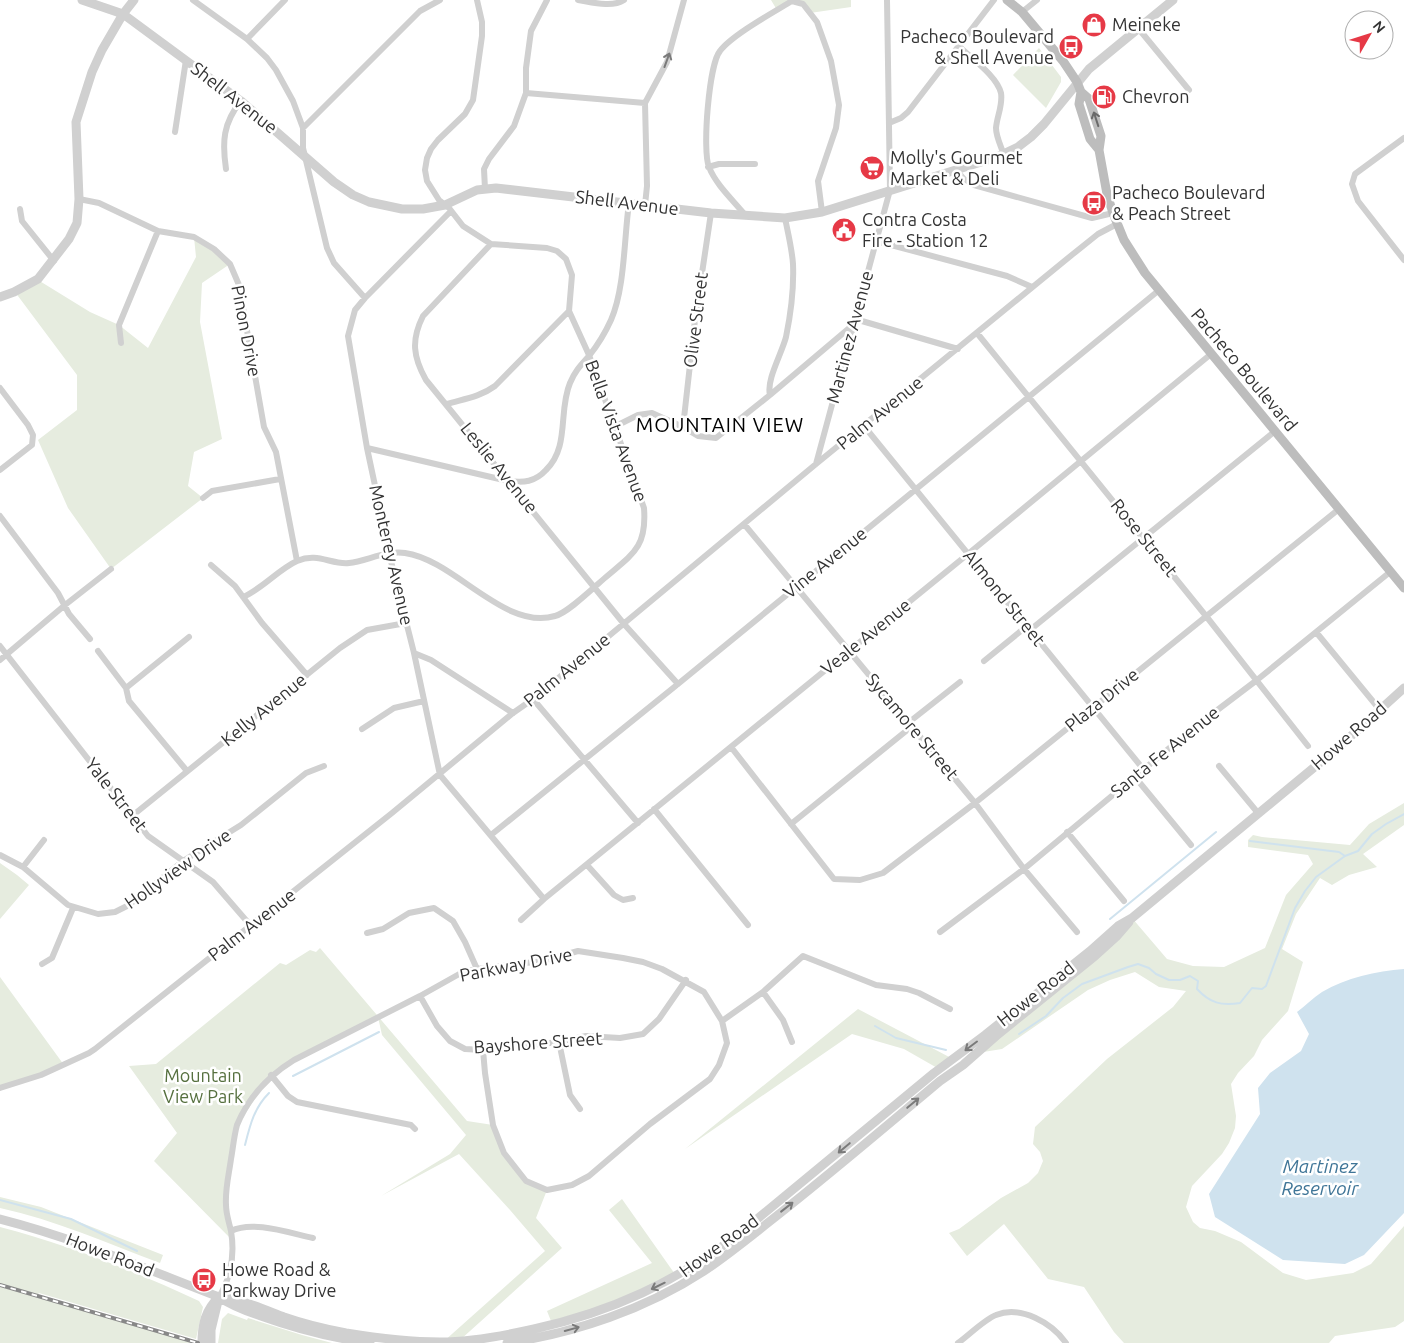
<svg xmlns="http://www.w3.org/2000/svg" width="1404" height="1343" viewBox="0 0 1404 1343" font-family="Ubuntu,sans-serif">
  <rect width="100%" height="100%" fill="#fff"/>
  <path fill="#e6ecdf" d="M771,0H851V7L810,13L803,4L792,1L777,10Z
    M1039,48L1061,77V82L1046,108L1013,75Z
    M194,237L230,264L202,283L200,322L222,439L194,452L188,486L203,498L111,569L68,508L38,440L77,410V375L15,292L38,280L90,312L119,325L148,348L196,257Z
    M1404,803V825L1363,854L1377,867L1349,875L1332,885L1320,878L1296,914L1282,949L1303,962L1288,1011L1262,1040L1254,1056L1238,1073L1231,1084L1236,1116L1235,1128L1229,1143L1222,1154L1192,1186L1186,1207L1193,1222L1200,1228L1215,1231L1241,1242L1283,1273L1306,1280L1353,1273L1371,1264L1404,1226V1321L1395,1327L1335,1336L1329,1343H1124L1114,1332L1084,1287L1048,1279L1004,1224L967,1256L949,1233L959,1229L1001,1198L1028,1183L1038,1173L1043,1161L1040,1152L1033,1144L1035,1127L1107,1059L1173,1007L1186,991L1159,987L1135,972L1110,980L1088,990L1002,1049L977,1053L1132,918L1167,959L1193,966L1224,967L1265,948L1286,895L1313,864L1308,855L1248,847V840L1253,835L1262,837L1350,845L1369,824Z
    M0,863L17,875L29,885L0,919Z
    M320,948L467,1121L493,1125L504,1153L526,1181L547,1190L536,1218L562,1248L460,1340L443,1342L545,1251L510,1210L459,1154L381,1196L450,1154L466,1135L382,1035L378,1017L301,1057L268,1079L237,1126L226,1190L232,1240L154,1161L177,1133L129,1066L156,1064L280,963L286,965L310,950L316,952Z
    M0,977L64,1065L0,1088Z
    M858,1009L953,1059L939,1069L904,1049L852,1034L685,1149Z
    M0,1197L41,1207L163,1255L160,1263C107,1243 55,1220 0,1208Z
    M622,1199L677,1277L553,1326L547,1311L652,1263L609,1210Z
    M0,1227C68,1245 135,1271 199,1301L203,1307L196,1339L39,1293L37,1296L196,1343H0Z
    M228,1313L247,1320L248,1318L302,1335L332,1343H218L222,1319Z"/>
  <path fill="#cfe2ee" d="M1404,969V1213L1364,1255L1345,1264L1283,1260L1215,1217L1209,1194L1260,1114L1258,1088L1270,1073L1301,1051L1309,1034L1297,1012C1305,1006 1313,998 1322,992C1346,978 1376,971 1404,969Z"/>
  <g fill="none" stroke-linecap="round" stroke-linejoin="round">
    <path stroke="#cfe2ee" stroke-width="2" d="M1250,841L1339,852L1345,856
      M1110,919L1216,832
      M875,1026L896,1038L946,1050
      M1019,1034L1046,1016L1063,998L1082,984L1128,967L1138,964L1149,968L1156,974L1169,980H1180L1190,976L1198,981L1197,989C1210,1003 1221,1006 1240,1003L1252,988L1262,989L1266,986L1295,908L1305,891L1316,877L1345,856L1358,851L1372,834L1386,824L1404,814
      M293,1076L379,1032
      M245,1145C250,1125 254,1108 269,1093
      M0,1200L71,1219L137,1251"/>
    <path stroke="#d0d0d0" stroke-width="6" d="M193,0L247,39L267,58L276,70L293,101L303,128V148L327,248L334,263L365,298
      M578,0C591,2 612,8 624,0
      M1022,12L1037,0
      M1138,28L1189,90
      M247,39L285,0
      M959,46C971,58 997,76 1001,93C1003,105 997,116 996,128C996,137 1001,146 1004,155
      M526,93L645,103
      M889,123L901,118L908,112L994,0
      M303,128L420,11L440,0
      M175,132L186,60
      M1404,138L1355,174L1352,184L1358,201L1404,260
      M708,167L719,164H755
      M226,169C222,142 223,123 241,101
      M956,170L964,179L974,185L1092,218L1113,213
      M485,189L484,169L489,159L514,126L526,93V68L531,31L547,0
      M79,199L99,203L158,231L194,237L214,249L230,264L239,285L264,427L276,452L297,561
      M645,205L647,186L645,103L667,62L684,0
      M20,209L22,221L54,261
      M451,211L365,298L355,310L348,336L367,448L393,570L414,653L440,775L544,899
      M746,216C734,201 716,185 709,167C702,151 709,64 720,51C732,35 774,12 792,1L803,4L817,22L831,61L839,105L836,128L818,181L822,212
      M876,241L1007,276L1032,287
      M491,244L423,316C411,340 413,357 426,380L624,624L678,684
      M855,319L958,349
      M977,333L1206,616L1308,746
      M121,343L119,325L158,231
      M0,388L28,425L33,435L32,445L0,470
      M770,395C766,380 782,353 786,337C791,313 794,288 793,264C792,249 788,233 785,218
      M447,404C464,399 480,397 495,386L569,311
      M616,426L638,415L652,413L683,427L698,436L716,438L770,395L854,324
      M864,426L1144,770
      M683,427L695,320L711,213
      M367,448L508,481C524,483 535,482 546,470C570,447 558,411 570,383C575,371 581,365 589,356C597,346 606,331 611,320C625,288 624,238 629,203
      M816,464L890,190L887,0
      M203,498L212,491L280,479
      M0,516L58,593L69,614L90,639
      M744,524L975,803L1024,869L1077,932
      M211,565L235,586L262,623L307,675
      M243,597C262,589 279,569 297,561C318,552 331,565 349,563C367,561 386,550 405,553C455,560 504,631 555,616C568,613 595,586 606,577C633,554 647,547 644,508L589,355L569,311L572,275L566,259L557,251L547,248L491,244L463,226L449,208L439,200L427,181L425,170L427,158L431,149L438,140L465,114L473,100L482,36V22L477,0
      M1030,630L1274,432
      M1316,632L1380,710
      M0,646L148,836L213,882L251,926
      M98,651L126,688L129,701L187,771
      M414,653L431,660L513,713
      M0,660L65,605L111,569
      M984,661L1027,626
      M126,688L189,637
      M533,699L638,823
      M908,723L960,682
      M362,729L394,708L424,701
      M731,747L834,879L860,880L883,873L975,803L1339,509
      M1219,766L1258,813
      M1135,777L1191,845
      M654,809L748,925
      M132,816L340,648L367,630L406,623
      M791,824L911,727
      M1067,832L1124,901
      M491,835L678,684L1158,291
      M0,855L23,867L68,905L98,914L115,912L129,905L183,861L241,825L306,773L324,766
      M587,865L614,895L623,900L633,898
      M23,867L44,840
      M521,920L544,899L968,554L1211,354
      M940,932L1024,869L1191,730L1257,680L1390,572
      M367,933L383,929L409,913L434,908L453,921L465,942L477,969
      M42,964L52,958L73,908
      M763,992L783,1020L792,1042
      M420,996L437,1026L450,1041L465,1049L483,1050L559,1042L586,1036L620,1038L643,1034L659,1019L686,980
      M722,1021L763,992L803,956L876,985L907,989L919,993L950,1009
      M559,1042L570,1095L580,1109
      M271,1075L288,1096L297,1102L411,1125L415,1129
      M0,1088L41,1075L89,1053L95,1049L392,813L513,713L533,699L816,464L1073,254L1098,234L1117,224
      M231,1231C253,1220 289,1233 313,1238
      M219,1297C231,1277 235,1255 231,1231C229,1222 226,1214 226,1205C225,1189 229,1174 231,1159C233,1148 234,1136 237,1125C249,1096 268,1076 294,1060L420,996L461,973L477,969L542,961L578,951L623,958L643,962L662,969L704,992L722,1021L727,1043L719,1065L710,1079L650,1124L589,1176L572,1185L547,1190L526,1181L504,1153L493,1125L485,1073L483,1050
      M958,1343C968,1336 985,1319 996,1315C1021,1305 1052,1323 1066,1343"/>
    <path stroke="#d0d0d0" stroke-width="9" d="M82,0L123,14L241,101L334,182L353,195L369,202L402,209H423L445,205L477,190L496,188L711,213L785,218L822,212L997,157L1018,147L1031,137L1044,124L1089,69L1173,0
      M0,297L14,292L38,279L69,239L77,223L79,199L76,122L92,72L102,50L123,14L134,0
      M0,1219C75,1238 146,1269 219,1297C232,1306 246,1311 261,1316C297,1329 333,1338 370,1343
      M219,1297C241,1299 263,1309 284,1317C304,1324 325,1329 346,1333C377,1338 409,1342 440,1342C472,1342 503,1336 534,1329C611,1312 676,1282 739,1234L934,1073L985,1035L1090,951L1118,926L1132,918L1340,746L1404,688
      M202,1343C202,1325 205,1310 219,1297
      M211,1343V1330L219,1297
      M507,1343C575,1333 646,1309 704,1271C728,1255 751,1236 774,1218C830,1174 885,1127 940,1081L963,1065L996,1036L1095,956L1116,937L1129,922"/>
    <path stroke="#bdbdbd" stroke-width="9" d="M1007,0L1022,12L1048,43L1063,61L1077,82L1081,92L1089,99L1101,136L1099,150L1107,194L1113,213L1124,240L1145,273L1404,588
      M1081,92L1079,104L1090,139L1099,150"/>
    <defs>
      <path id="rail" d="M0,1285L198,1343"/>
    </defs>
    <use href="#rail" stroke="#888" stroke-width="4"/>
    <use href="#rail" stroke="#fff" stroke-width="2" stroke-dasharray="5.5" stroke-linecap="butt"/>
  </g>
  <defs><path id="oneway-shaft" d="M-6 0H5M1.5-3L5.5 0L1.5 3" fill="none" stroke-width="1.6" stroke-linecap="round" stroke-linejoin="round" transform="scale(1.25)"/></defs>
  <g stroke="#7a7a7a">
    <use href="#oneway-shaft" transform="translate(667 60) rotate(-70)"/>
    <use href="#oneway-shaft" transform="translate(971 1046) rotate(143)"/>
    <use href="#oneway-shaft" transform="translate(913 1103) rotate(-40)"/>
    <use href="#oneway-shaft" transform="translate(844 1148) rotate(140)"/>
    <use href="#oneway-shaft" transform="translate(787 1207) rotate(-38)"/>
    <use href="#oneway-shaft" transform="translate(658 1286) rotate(154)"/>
    <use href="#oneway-shaft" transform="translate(572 1329) rotate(-15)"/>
  </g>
  <use stroke="#6a6a6a" href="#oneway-shaft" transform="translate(1096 119) rotate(-108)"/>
  <defs>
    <symbol id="shop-disc" viewBox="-11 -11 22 22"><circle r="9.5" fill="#e63946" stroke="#fff"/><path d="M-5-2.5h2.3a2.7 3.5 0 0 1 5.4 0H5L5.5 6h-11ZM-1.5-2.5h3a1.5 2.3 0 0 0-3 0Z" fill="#fff"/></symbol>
    <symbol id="bus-disc" viewBox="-11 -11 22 22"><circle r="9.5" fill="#e63946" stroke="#fff"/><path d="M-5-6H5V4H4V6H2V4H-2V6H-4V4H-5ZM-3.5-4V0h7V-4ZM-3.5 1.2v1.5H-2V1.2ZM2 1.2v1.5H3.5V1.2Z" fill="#fff"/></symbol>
    <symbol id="fuel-disc" viewBox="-11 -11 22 22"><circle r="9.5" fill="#e63946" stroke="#fff"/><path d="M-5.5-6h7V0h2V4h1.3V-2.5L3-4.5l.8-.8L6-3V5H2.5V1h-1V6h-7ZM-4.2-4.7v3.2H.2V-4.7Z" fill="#fff"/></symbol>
    <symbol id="supermarket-disc" viewBox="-11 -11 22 22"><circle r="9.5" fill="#e63946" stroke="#fff"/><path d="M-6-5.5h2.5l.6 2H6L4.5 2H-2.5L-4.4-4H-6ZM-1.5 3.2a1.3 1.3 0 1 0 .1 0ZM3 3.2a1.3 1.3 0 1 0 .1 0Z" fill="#fff"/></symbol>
    <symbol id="civic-disc" viewBox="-11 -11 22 22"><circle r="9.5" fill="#e63946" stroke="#fff"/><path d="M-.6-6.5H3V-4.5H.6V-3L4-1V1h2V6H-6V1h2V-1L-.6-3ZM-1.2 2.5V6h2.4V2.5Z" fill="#fff"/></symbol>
  </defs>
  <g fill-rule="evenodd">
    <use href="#shop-disc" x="1080" y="11" width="28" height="28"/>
    <use href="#bus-disc" x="1057" y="33" width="28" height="28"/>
    <use href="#fuel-disc" x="1090" y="83" width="28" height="28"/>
    <use href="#supermarket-disc" x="858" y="154" width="28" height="28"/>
    <use href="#bus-disc" x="1080" y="189" width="28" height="28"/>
    <use href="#civic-disc" x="830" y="216" width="28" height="28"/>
    <use href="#bus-disc" x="190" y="1266" width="28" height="28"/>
  </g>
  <g text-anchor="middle" stroke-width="5" stroke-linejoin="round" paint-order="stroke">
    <g font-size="18" fill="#333" stroke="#fff" text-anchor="start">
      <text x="1112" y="31">Meineke</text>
      <text x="1054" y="43" text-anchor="end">Pacheco Boulevard<tspan x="1054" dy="21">&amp; Shell Avenue</tspan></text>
      <text x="1122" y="103">Chevron</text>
      <text x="890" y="164">Molly's Gourmet<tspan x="890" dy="21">Market &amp; Deli</tspan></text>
      <text x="1112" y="199">Pacheco Boulevard<tspan x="1112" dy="21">&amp; Peach Street</tspan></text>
      <text x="862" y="226">Contra Costa<tspan x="862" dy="21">Fire - Station 12</tspan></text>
      <text x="222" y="1276">Howe Road &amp;<tspan x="222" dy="21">Parkway Drive</tspan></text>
    </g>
    <g font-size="18" fill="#333" stroke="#fff">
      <text transform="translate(234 98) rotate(38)" y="6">Shell Avenue</text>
      <text transform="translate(627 203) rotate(7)" y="6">Shell Avenue</text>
      <text transform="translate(696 320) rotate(-83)" y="6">Olive Street</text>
      <text transform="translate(246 331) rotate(79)" y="6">Pinon Drive</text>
      <text transform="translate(850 337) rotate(-75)" y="6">Martinez Avenue</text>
      <text transform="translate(1244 370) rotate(50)" y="6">Pacheco Boulevard</text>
      <text transform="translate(880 413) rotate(-39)" y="6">Palm Avenue</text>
      <text transform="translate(616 431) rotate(70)" y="6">Bella Vista Avenue</text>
      <text transform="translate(499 468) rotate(51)" y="6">Leslie Avenue</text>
      <text transform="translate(1144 538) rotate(51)" y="6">Rose Street</text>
      <text transform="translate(391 555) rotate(77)" y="6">Monterey Avenue</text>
      <text transform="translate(825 563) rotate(-39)" y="6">Vine Avenue</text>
      <text transform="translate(1004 598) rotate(51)" y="6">Almond Street</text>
      <text transform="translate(866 637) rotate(-39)" y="6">Veale Avenue</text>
      <text transform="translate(567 670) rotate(-39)" y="6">Palm Avenue</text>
      <text transform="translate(1102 700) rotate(-39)" y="6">Plaza Drive</text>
      <text transform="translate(264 710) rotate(-39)" y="6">Kelly Avenue</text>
      <text transform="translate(912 727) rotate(50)" y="6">Sycamore Street</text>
      <text transform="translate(1349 736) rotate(-41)" y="6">Howe Road</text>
      <text transform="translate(1165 752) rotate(-39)" y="6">Santa Fe Avenue</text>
      <text transform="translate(116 795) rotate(52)" y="6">Yale Street</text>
      <text transform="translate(178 869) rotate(-35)" y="6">Hollyview Drive</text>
      <text transform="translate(252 925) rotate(-38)" y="6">Palm Avenue</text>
      <text transform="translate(516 965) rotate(-11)" y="6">Parkway Drive</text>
      <text transform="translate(1036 994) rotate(-38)" y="6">Howe Road</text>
      <text transform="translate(538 1043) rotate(-4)" y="6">Bayshore Street</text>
      <text transform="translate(719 1246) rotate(-36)" y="6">Howe Road</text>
      <text transform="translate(110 1255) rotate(21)" y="6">Howe Road</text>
    </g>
    <g font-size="18" fill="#56703f" stroke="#fff">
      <text x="203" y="1082">Mountain<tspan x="203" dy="21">View Park</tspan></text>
    </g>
    <g font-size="19" font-style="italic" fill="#3f7597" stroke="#fff">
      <text x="1320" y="1173">Martinez<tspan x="1320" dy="22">Reservoir</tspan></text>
    </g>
    <g font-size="20" letter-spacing="1" fill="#000" stroke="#fff">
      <text x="720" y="432">MOUNTAIN VIEW</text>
    </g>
  </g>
  <g transform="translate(1369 35) rotate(51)"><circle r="24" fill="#ffffff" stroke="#adadad"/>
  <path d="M0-4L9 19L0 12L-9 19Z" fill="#e63946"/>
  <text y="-8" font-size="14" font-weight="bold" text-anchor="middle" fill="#333333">N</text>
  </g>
</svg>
